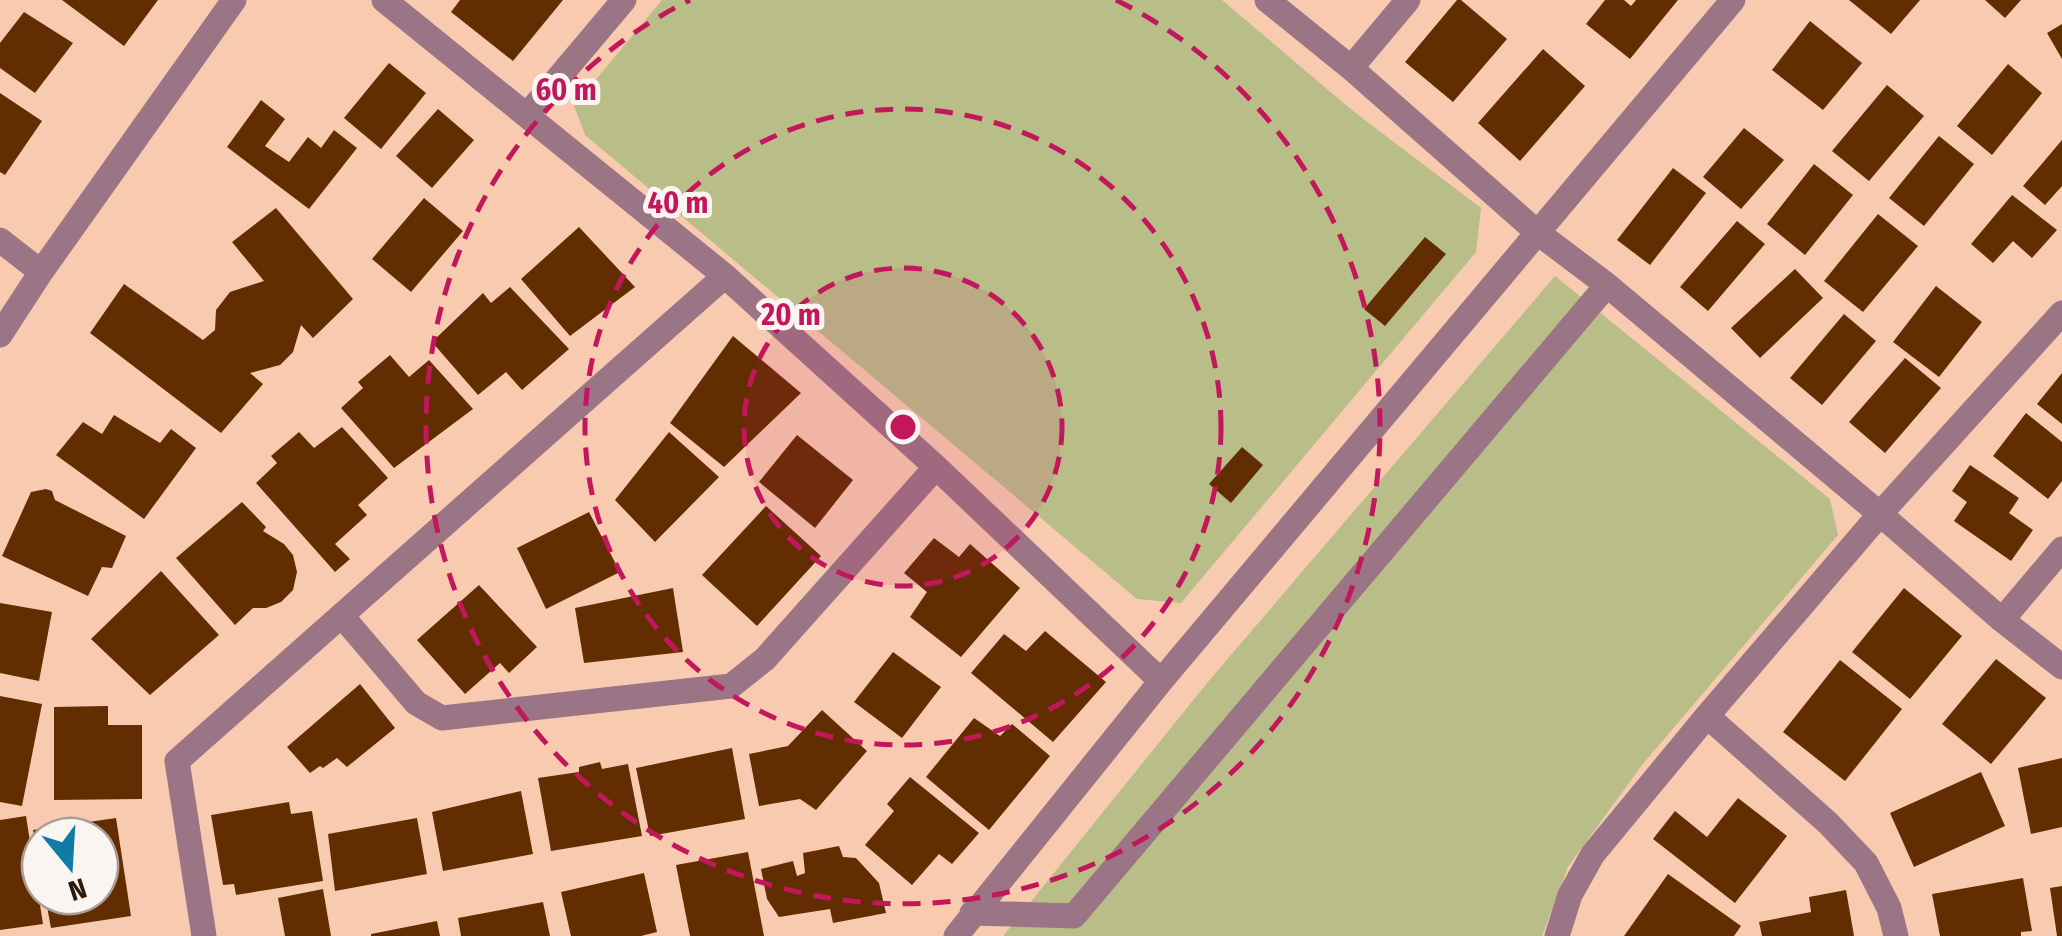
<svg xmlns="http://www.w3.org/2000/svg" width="2062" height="936" viewBox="0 0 2062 936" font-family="'Fira Sans Condensed',sans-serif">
  <rect width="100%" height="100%" fill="#f8cbb0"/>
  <path fill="#b9be88" d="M662,0H1222L1353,111L1481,208L1476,252L1181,603L1137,599L585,135L574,106Z
    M1555,276L1830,499L1838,535L1642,765L1568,867L1542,936H1003L1207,683Z"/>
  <path fill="#632d02" d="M62,0H158L124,46Z
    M460,0H563L513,61L451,12Z
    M1457,0H1461L1507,39L1453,102L1405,62Z
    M1605,0H1624L1631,6L1636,0H1678L1630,59L1586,24Z
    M1849,0H1920L1891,34Z
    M1985,0H2021L2005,18Z
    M24,12L73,43L35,93L0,68V43Z
    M1810,21L1862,63L1823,110L1772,70Z
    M2062,24V59L2047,33Z
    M1543,49L1585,86L1520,161L1478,123Z
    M389,63L426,93L381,149L344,118Z
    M2008,64L2042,93L1992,155L1957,126Z
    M1887,85L1924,116L1869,181L1832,151Z
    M0,93L42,121L5,175L0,172Z
    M261,100L285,119L265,146L289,162L308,137L321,148L334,130L357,148L309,209L227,147Z
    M438,109L474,140L432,188L396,156Z
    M1744,128L1784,160L1741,209L1703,177Z
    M1939,136L1974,164L1924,226L1889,198Z
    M2062,140V186L2045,205L2023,186Z
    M1814,164L1853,195L1805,255L1767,224Z
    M1673,168L1706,193L1650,265L1617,240Z
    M2012,195L2057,230L2032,258L2013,241L1993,263L1971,244Z
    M424,198L463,231L411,292L372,259Z
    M276,208L353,299L313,338L301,325L293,352L280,365L250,373L263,384L221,433L90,333L124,284L203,340L215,330L216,310L230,292L264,281L232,242Z
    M1878,214L1918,246L1863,312L1824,281Z
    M1737,221L1765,244L1708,311L1680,287Z
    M579,227L635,287L570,336L521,279Z
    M1425,237L1446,254L1385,326L1364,309Z
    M1795,269L1823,298L1760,358L1731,328Z
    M1936,286L1982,322L1939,377L1893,342Z
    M510,287L569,349L522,390L506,372L478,395L432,342L483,293L491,303Z
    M1844,314L1876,341L1822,405L1790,378Z
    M733,336L801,393L724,467L670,423Z
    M390,355L409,377L429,360L473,409L394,468L341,408L363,388L358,382Z
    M1905,358L1941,388L1885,453L1849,422Z
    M2062,373V424L2037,404Z
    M2026,413L2062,442V481L2048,499L1993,456Z
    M114,415L160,443L171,429L196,448L144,519L56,455L83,422L102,434Z
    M342,427L388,478L358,505L367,515L335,544L350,559L335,572L256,483L277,463L271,456L299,432L314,448Z
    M669,432L719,477L655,542L615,500Z
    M797,435L853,480L815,528L759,482Z
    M1242,447L1263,465L1231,503L1209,484Z
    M1970,465L2019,498L2009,513L2033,530L2011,561L1954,521L1967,502L1952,491Z
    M46,489L52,491L55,500L126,536L112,568L102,567L88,596L2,556L31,492Z
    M242,502L266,527L263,531L284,544L293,555L297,572L293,590L281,602L266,608H253L235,625L176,558Z
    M766,506L821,556L757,626L702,575Z
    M589,512L620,572L546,609L517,548Z
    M934,538L959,557L970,544L1020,588L961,657L910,617L927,592L904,573Z
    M161,571L219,635L150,695L91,639Z
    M479,585L537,647L509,673L500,663L465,694L417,640Z
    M673,588L683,652L584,663L575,608Z
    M1904,588L1962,636L1910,699L1852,652Z
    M0,603L52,612L39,681L0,673Z
    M1045,631L1106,682L1053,742L971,673L1004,634L1026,651Z
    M893,652L941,687L902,738L854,702Z
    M1996,659L2046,698L1991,764L1942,724Z
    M1840,660L1902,709L1845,781L1783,732Z
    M360,684L395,728L347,767L337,758L323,768L320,766L310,773L287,747Z
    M0,696L42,704L22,806L0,802Z
    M108,706V725H142V799L54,800V707Z
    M822,710L867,751L816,810L800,799L759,806L749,754L788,746Z
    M974,718L1000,736L1012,724L1050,756L989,830L926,777Z
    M732,748L745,819L650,836L636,768Z
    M2062,758V827L2031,834L2018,768Z
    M600,762L602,769L628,764L642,836L551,851L538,778L579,772V767Z
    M1981,772L2005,826L1914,867L1890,813Z
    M910,777L979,833L952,864L939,854L912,885L865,845L894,811L887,804Z
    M521,791L533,854L443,871L432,812Z
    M1738,798L1787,836L1735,903L1653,839L1675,811L1707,837Z
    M289,802L291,814L312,811L323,881L236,895L234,884L223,885L211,815Z
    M26,816L43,924L0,930V820Z
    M116,818L131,916L51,928L45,896H100V836H40V857L38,858L33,830Z
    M417,818L427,874L335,891L328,834Z
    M839,846L843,857L856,858L879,883L886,913L833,923L830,909L779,917L767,899L761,869L793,861L797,876L805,873L803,853Z
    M748,852L764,936H690L676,865Z
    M644,873L657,932L641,936H571L561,892Z
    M1668,874L1741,926L1734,936H1624Z
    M2023,878L2032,931L2021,932V936H1940L1932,894Z
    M2062,886V936H2057L2050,888Z
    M323,889L331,936H285L278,898Z
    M1846,890L1854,936H1762L1759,922L1811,912L1809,897Z
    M543,902L550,936H461L458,918Z
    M437,921L440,936H371V934Z"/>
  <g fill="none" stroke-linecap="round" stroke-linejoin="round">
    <path stroke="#9b7585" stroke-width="25" d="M384,0L725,276L936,467L1161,681
      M1267,0L1351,68L1538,233L1607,285L1880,514L2002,620L2062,667
      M1351,68L1408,0
      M527,115L624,0
      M0,240L41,272
      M0,335L41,272L234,0
      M342,616L416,703L442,718L731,686L765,659L936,467
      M2002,620L2062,549
      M1707,716L1828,823L1866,863L1889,908L1896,936
      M972,913L1074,916L1607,285
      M204,936L177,761L725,276
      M956,936L1161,681L1733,0
      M1557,936L1570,895L1593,854L1707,716L1880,514L2062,313"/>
  </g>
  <circle cx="903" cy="427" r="159" fill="#c2185b" fill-opacity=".12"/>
  <g fill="none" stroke="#c2185b" stroke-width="5" stroke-dasharray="18 12">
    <circle cx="903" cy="427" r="159"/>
    <circle cx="903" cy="427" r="318"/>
    <path d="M1116 0A477 477 0 1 1 690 0"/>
  </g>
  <circle cx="903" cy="427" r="15" fill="#c2185b" stroke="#fbf5f2" stroke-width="5"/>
  <g font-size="30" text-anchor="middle" font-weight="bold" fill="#c2185b" stroke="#fbf5f2" stroke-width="10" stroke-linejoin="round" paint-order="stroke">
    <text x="566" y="100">60 m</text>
    <text x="678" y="213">40 m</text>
    <text x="791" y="325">20 m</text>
  </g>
  <g transform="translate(70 866) rotate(162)"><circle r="48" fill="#fbf5f2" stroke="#a99d96" stroke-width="2.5"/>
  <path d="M0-8L18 38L0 25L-18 38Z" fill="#107ba5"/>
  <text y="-15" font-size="28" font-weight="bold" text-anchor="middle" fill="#2e1a0d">N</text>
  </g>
</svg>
